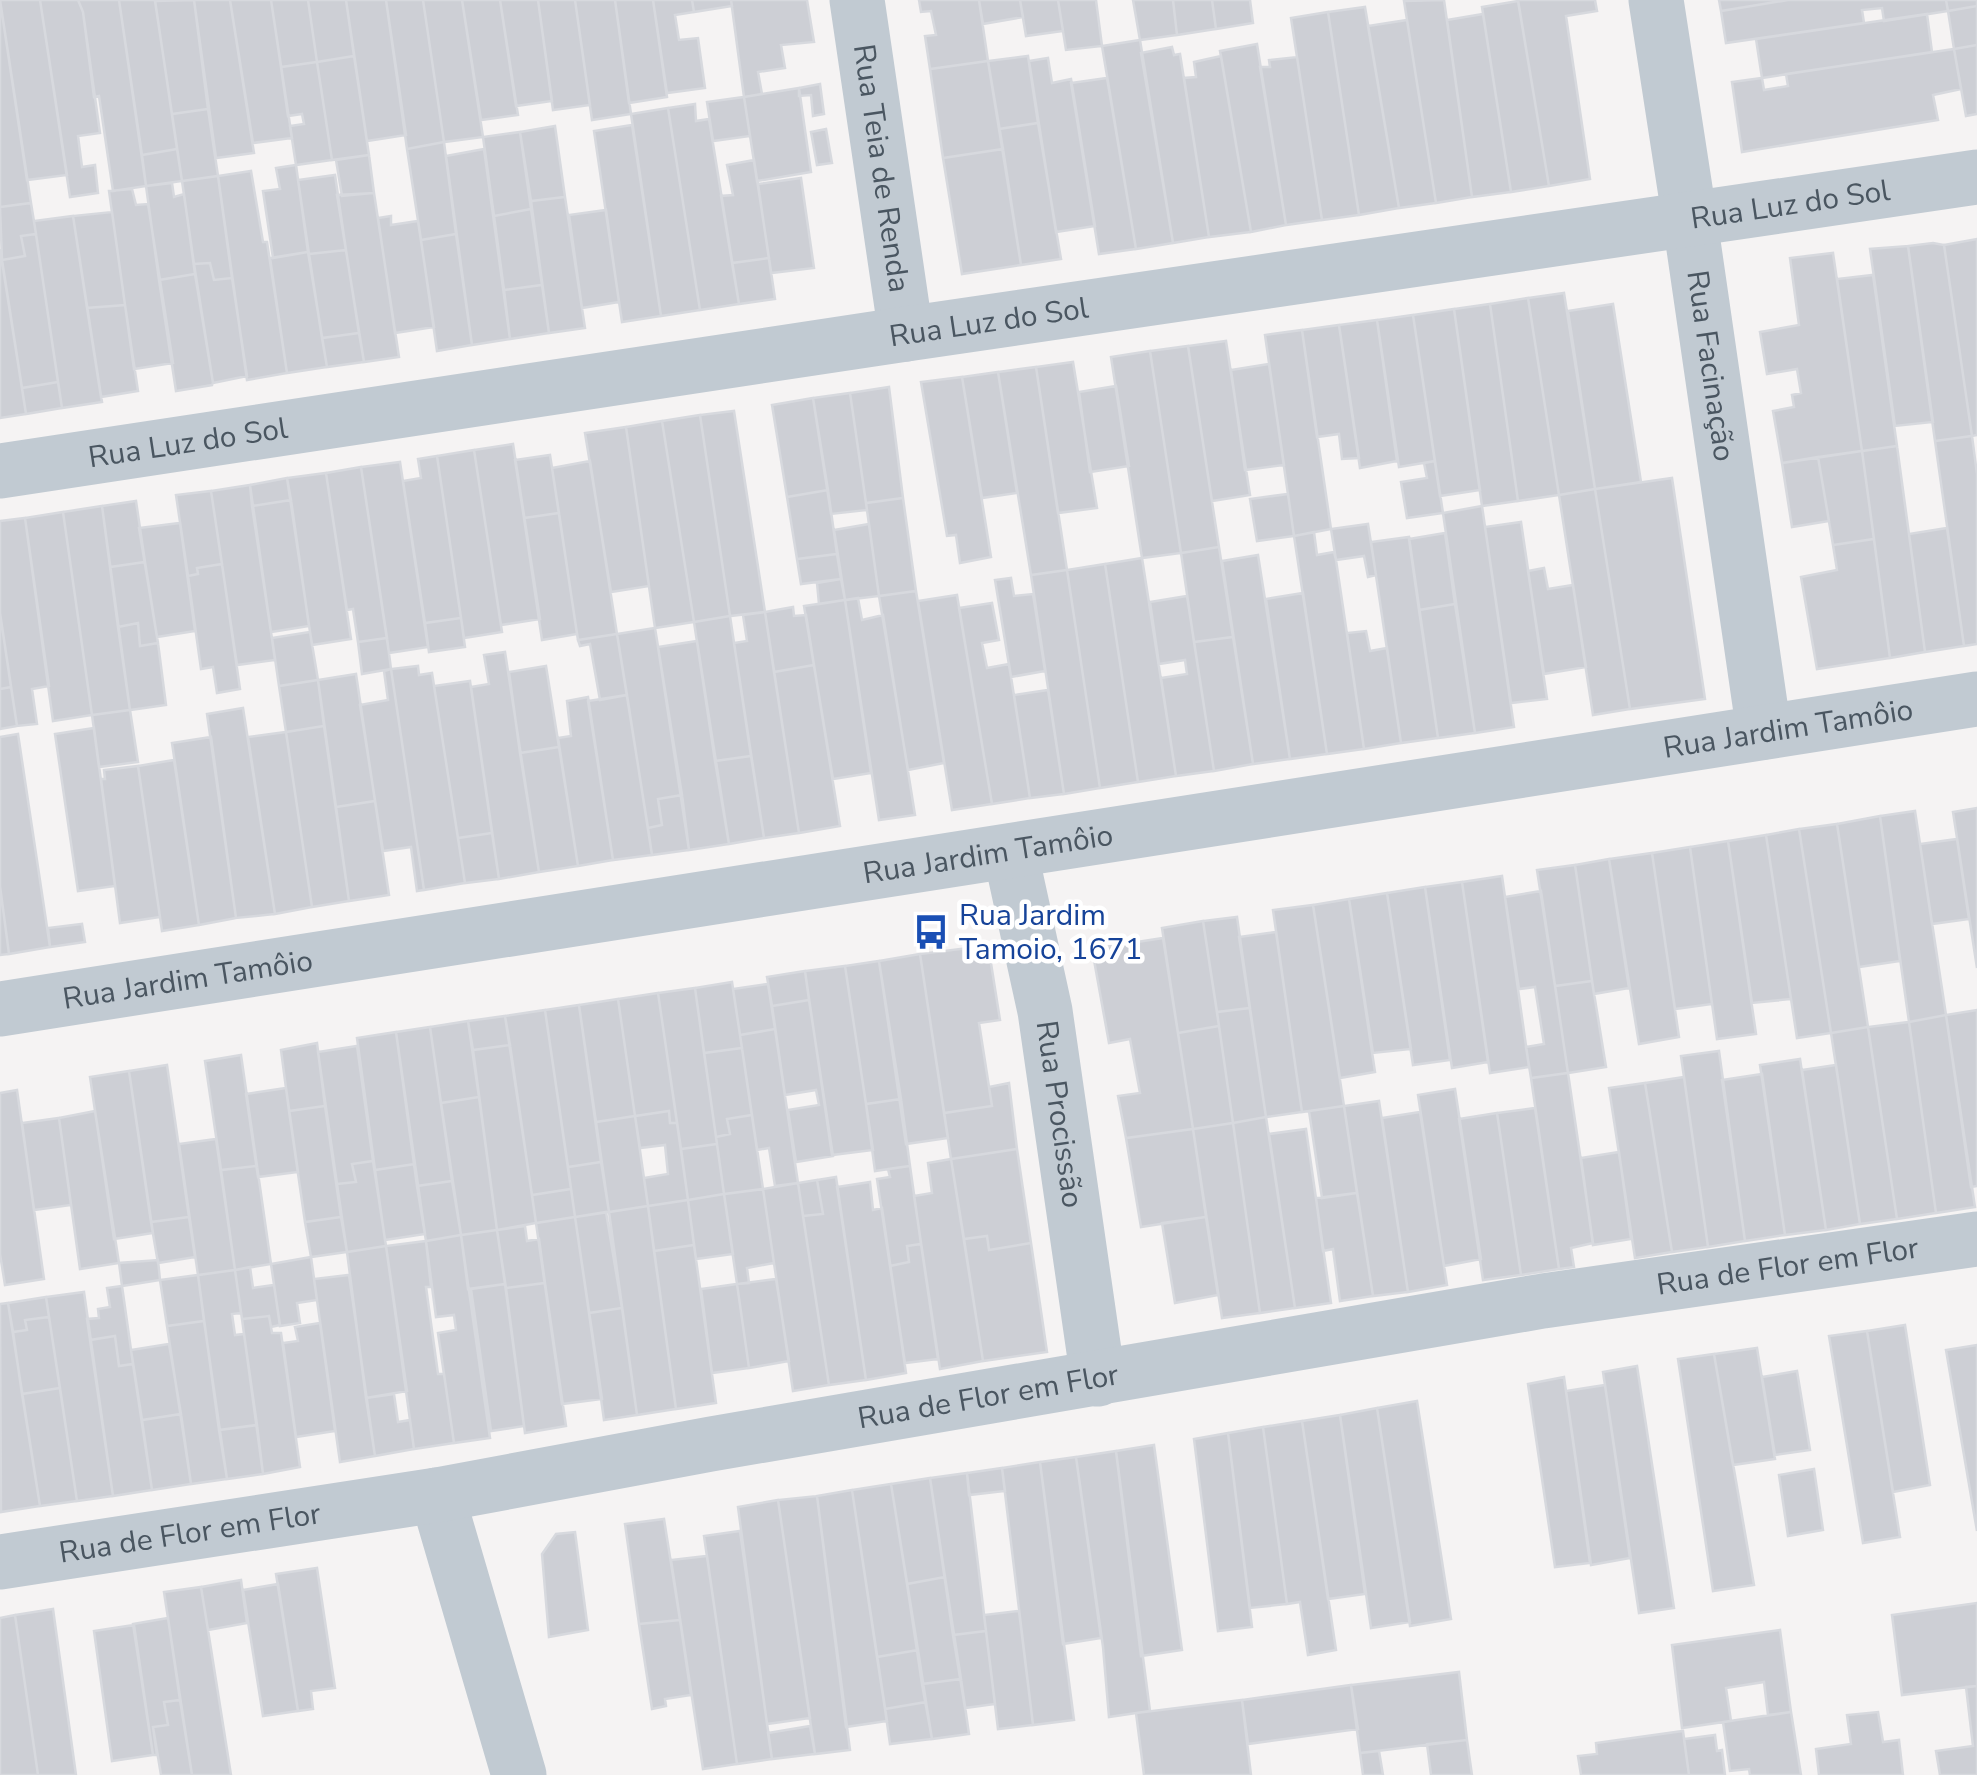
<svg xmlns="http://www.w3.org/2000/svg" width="1977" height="1775" viewBox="0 0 1977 1775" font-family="'Nunito Sans',sans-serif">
  <rect width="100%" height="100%" fill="#f5f3f3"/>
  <path fill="#cdcfd5" stroke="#d7d9de" stroke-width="2.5" d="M0,0H40L67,175L27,180Z
    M0,0L31,203L0,207Z
    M40,0H78L83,12L100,133L78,136L82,167L95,165L98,193L70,197Z
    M78,0H119L146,186L113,191L99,96L94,97L83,12Z
    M119,0H155L177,149L142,155Z
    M194,0L208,109L172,114L155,1Z
    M194,0H230L254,153L216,158Z
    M230,0H271L292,138L253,143Z
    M271,0H308L317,62L281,67Z
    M308,0H346L354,56L317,62Z
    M346,0H386L406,135L367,141Z
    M386,0H423L444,142L407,149Z
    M423,0H462L483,137L444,142Z
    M462,0H500L518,115L481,120Z
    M500,0H538L552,101L516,106Z
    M538,0H575L590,105L553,110Z
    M575,0H615L631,114L592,120Z
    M615,0H653L667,97L629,103Z
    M653,0H692L694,12L675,15L679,40L698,38L705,88L667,93Z
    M692,0H731L732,6L694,12Z
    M731,0H807L814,42L781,45L785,68L758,72L762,94L744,97Z
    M919,0H979L988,61L930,69L925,36L936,35L931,11L921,12Z
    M979,0H1020L1023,17L983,24Z
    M1020,0H1058L1063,31L1026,36Z
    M1058,0H1096L1102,46L1066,50Z
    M1133,0H1173L1177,35L1140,40Z
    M1173,0H1212L1216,29L1177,35Z
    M1212,0H1250L1253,23L1216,29Z
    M1444,0L1472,197L1436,203L1404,1Z
    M1518,0H1595L1597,11L1566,16L1590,179L1549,186Z
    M1719,0H1788L1721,11Z
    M1788,0H1946L1948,11L1884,21L1882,8L1862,10L1864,23L1726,43L1721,11Z
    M1946,0H1977V6L1948,11Z
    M1518,1L1549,186L1511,192L1482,7Z
    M1977,6V45L1954,49L1948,11Z
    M1365,7L1399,208L1359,215L1328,12Z
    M1328,12L1359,215L1322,220L1291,18Z
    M1483,14L1511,192L1472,197L1447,20Z
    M1927,14L1932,52L1762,78L1756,39Z
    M1407,20L1436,203L1399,208L1368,26Z
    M1140,40L1173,243L1136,249L1102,46Z
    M1257,44L1286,225L1251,232L1220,51Z
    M1977,45V114L1966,116L1954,49Z
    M1172,47L1174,55L1180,54L1209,237L1173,243L1141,53Z
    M1954,49L1961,89L1933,95L1938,120L1742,152L1732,82L1762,78L1764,90L1788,86L1786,74Z
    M354,56L369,155L332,160L317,62Z
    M1028,56L1038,123L999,129L988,61Z
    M1221,56L1251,232L1209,237L1184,78L1196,77L1194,62Z
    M1297,57L1322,220L1286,225L1260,67H1270L1269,60Z
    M1048,58L1052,83L1071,79L1095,226L1056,232L1029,61Z
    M988,61L1003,149L943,158L930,69Z
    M317,62L332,160L296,165L290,126L304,124L302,114L288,116L281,67Z
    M1107,78L1136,249L1099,254L1071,83Z
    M820,84L824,114L813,116L811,95L799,96V88Z
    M799,88L811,172L757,181L744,97Z
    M744,97L750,136L713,141L707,102Z
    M695,104L696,121L709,119L739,304L700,310L668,108Z
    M668,108L700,310L661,316L631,114Z
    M208,109L218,176L182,181L172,114Z
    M1038,123L1061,259L1021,265L999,129Z
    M632,125L661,316L622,322L594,131Z
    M555,126L565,197L531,201L520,132Z
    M826,129L832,163L817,165L811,132Z
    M520,132L531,209L494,216L483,137Z
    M444,142L456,234L421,240L407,149Z
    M177,149L182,181L146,186L142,155Z
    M484,149L510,339L472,345L446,156Z
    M1003,149L1021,265L962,274L943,158Z
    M369,155L374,193L342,196L336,160Z
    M754,160L769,258L732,263L721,196L733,195L727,165Z
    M296,165L308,252L273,258L263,191L280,189L276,168Z
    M251,171L263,242H267L287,373L247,380L218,176Z
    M335,175L346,250L309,254L298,180Z
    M218,176L232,278L214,280L210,263L194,264L182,181Z
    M801,178L814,268L771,273L758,184Z
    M172,183L174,197L184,194L195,274L159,280L146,186Z
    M132,189L136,205L148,204L173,363L134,369L109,191Z
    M374,193L399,357L364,362L337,195Z
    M565,197L585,328L549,333L531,201Z
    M31,203L36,234L21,236L25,256L2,260L0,207Z
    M531,209L542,285L504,290L494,216Z
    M606,210L619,302L582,308L569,215Z
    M112,212L125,305L87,308L73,216Z
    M73,216L102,402L62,408L34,221Z
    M391,216V225L418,221L434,327L395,333L378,218Z
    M36,234L58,382L22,388L2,260L25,256L21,236Z
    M456,234L472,345L437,351L421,240Z
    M1977,239V435L1972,436L1944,245Z
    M1933,243L1944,245L1972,436L1935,441L1908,246Z
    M1908,246L1933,422L1895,426L1870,249Z
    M0,249L26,414L0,418Z
    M346,250L359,333L322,338L309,254Z
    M308,252L327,367L287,373L270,258Z
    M1833,253L1862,451L1782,463L1773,411L1794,407L1792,395L1801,393L1797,369L1767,374L1760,332L1799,325L1790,258Z
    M769,258L775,299L739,304L732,263Z
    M210,263L214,280L232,278L247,376L213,383L194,264Z
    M195,274L213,383L212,385L176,391L159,280Z
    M1873,275L1897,446L1862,451L1837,279Z
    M542,285L549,333L510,339L504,290Z
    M1564,293L1595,489L1559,495L1528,298Z
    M1528,298L1559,495L1518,501L1490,304Z
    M1490,304L1518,501L1482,506L1454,309Z
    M1613,304L1641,482L1595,489L1568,311Z
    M125,305L138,391L101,397L87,308Z
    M1454,309L1480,490L1440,496L1413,315Z
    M1413,315L1435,461L1399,467L1377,320Z
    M1377,320L1397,461L1360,468L1339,325Z
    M1339,325L1359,458L1342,459L1339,434L1317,437L1302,330Z
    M1302,330L1331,529L1294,536L1265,335Z
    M359,333L364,362L327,367L322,338Z
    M1226,341L1250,495L1212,501L1188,346Z
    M1188,346L1219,547L1181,553L1150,351Z
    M1150,351L1181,553L1142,558L1111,357Z
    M1073,362L1097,508L1058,513L1036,367Z
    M1269,364L1284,465L1245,470L1231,370Z
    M1036,367L1067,570L1031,575L998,372Z
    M998,372L1017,493L982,498L962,377Z
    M962,377L991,557L960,563L956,535L947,536L921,382Z
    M58,382L62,408L26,414L22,388Z
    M1116,386L1129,466L1090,472L1079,392Z
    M889,387L903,498L866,503L850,393Z
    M850,393L867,510L831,514L813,398Z
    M813,398L828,490L787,497L772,405Z
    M734,411L765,612L730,616L700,415Z
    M700,415L730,616L694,622L662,421Z
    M662,421L694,622L655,628L626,427Z
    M626,427L649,586L611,592L585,433Z
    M1972,436L1977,474V644L1964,646L1935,441Z
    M513,444L540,619L501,625L474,450Z
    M1897,446L1925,652L1890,658L1862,451Z
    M474,450L502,632L464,638L437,456Z
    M1862,451L1874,539L1833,545L1818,457Z
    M550,455L559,513L524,518L515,460Z
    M437,456L461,618L425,623L403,481L421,478L418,459Z
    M1818,457L1829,521L1792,527L1782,463Z
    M590,461L617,634L578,640L552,468Z
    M1435,461L1443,513L1407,518L1401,482L1427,478L1424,463Z
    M400,462L428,647L389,653L361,467Z
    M361,467L387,638L358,642L353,609L347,610L326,473Z
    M326,473L351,639L312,645L287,478Z
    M287,478L291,500L252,506L250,485Z
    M1672,478L1705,699L1630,709L1595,489Z
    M250,485L275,660L237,665L211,491Z
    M1595,489L1630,709L1593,715L1559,495Z
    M828,490L837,554L797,559L787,497Z
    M211,491L222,564L197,568L198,574L188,576L176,495Z
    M1288,494L1294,536L1257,541L1250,499Z
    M903,498L916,591L879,596L866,503Z
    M291,500L309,626L271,632L252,506Z
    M136,501L145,562L110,567L102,506Z
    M102,506L130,710L92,715L63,512Z
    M1482,506L1514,727L1475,733L1443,513Z
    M63,512L92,715L53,721L25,518Z
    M559,513L577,634L542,640L524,518Z
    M25,518L49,686L32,689L37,724L17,726L0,613V521Z
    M1521,522L1547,699L1511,703L1485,527Z
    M180,523L195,631L157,637L139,528Z
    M869,524L879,596L845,600L834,530Z
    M1368,524L1376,575L1368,577L1364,556L1336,560L1331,529Z
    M1947,528L1964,646L1925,652L1909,534Z
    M1314,532L1317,555L1334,552L1336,560L1364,749L1327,754L1294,536Z
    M1445,533L1455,604L1419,610L1409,539Z
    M1409,537L1438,738L1401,743L1371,542Z
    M1874,539L1890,658L1817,669L1801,577L1837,570L1833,545Z
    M1219,547L1233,637L1194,642L1181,553Z
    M837,554L841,579L801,584L797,559Z
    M1258,555L1290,759L1253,764L1222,561Z
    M1142,558L1176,776L1138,782L1105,564Z
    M145,562L158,643L140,646L138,623L118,627L110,567Z
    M222,564L240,689L217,693L213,667L201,669L188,576L198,574L197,568Z
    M1105,564L1138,782L1100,788L1067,570Z
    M1544,568L1548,589L1573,585L1586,667L1544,674L1528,571Z
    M1067,570L1100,788L1064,794L1031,575Z
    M1011,578L1014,596L1033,594L1045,671L1011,677L995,580Z
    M841,579L845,600L819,604L817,583Z
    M916,591L944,763L908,770L879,596Z
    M1303,593L1327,754L1290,759L1266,599Z
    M957,595L992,804L952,810L918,601Z
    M1187,596L1214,771L1176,776L1161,678L1187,674L1185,660L1159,664L1150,602Z
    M858,598L862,620L883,615L915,815L879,820L845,600Z
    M845,600L871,773L833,779L804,606Z
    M992,603L999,640L982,643L987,668L1009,664L1030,798L992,804L959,608Z
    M1455,604L1475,733L1438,738L1419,610Z
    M793,607L794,616L806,615L814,665L774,672L765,612Z
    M765,612L799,833L764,838L734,643L747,641L743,615Z
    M0,613L11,687L0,689Z
    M730,616L751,756L715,761L694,622Z
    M461,618L465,647L429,652L425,623Z
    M138,623L140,646L158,643L166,705L130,710L118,627Z
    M655,628L682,795L658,799L662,825L648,828L617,634Z
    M1366,631L1370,651L1387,648L1401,743L1364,749L1347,633Z
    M310,632L318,680L279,686L272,638Z
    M617,634L627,695L600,700L590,644L580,646L578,640Z
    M1233,637L1253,764L1214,771L1194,642Z
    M387,638L391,669L362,674L358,642Z
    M697,641L729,844L689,850L658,647Z
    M505,652L539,872L499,879L471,687L489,684L484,655Z
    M814,665L840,826L799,833L774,672Z
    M418,666L419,675L432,673L465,883L424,890L391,669Z
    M546,666L559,747L520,753L509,672Z
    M391,669L424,890L417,891L411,847L383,851L360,705L388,700L384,671Z
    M356,674L375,801L336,807L318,680Z
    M318,680L324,726L286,732L279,686Z
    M470,681L492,833L458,838L434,686Z
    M11,687L17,726L0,729V689Z
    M1048,690L1064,794L1030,798L1014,695Z
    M627,695L652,855L613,860L588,701Z
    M588,697L613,860L578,866L558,738L571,736L567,701Z
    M243,708L275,914L236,918L207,714Z
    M130,710L138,762L99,767L92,715Z
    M324,726L349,901L312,907L286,732Z
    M94,728L115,886L78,891L55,734Z
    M286,732L312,907L275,914L248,737Z
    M18,734L50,947L9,954L0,886V737Z
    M211,737L236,918L199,925L172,743Z
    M559,747L578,866L539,872L520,753Z
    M751,756L764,838L729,844L715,761Z
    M174,760L199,925L162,931L138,766Z
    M138,766L160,917L120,923L101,779H105L104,770Z
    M682,795L689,850L652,855L648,828L662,825L658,799Z
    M375,801L389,895L349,901L336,807Z
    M1977,808V968L1953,812Z
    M1915,811L1946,1015L1909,1022L1880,816Z
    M1880,816L1900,961L1859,967L1837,824Z
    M1837,824L1868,1027L1831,1033L1799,829Z
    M1799,829L1831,1033L1797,1038L1766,835Z
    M492,833L499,879L465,883L458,838Z
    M1766,835L1791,999L1752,1003L1728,841Z
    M1957,839L1969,919L1932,924L1920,844Z
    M1728,841L1756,1034L1717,1039L1690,847Z
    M1690,847L1712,1004L1675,1009L1652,853Z
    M1652,853L1679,1037L1639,1044L1609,859Z
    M1609,859L1629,988L1594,994L1575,865Z
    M1575,865L1592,981L1555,986L1537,870Z
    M1502,876L1529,1067L1490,1073L1462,882Z
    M1462,882L1488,1062L1452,1068L1425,887Z
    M0,886L9,954L0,955Z
    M1425,887L1450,1060L1413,1065L1387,893Z
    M1541,891L1568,1073L1531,1078L1526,1047L1544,1044L1535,987L1519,989L1505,897Z
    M1387,893L1411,1049L1373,1053L1349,899Z
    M1349,899L1375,1072L1340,1078L1313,905Z
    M1313,905L1344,1106L1302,1112L1273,910Z
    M1237,917L1250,1008L1217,1012L1203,921Z
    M1203,921L1219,1026L1178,1033L1162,928Z
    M82,924L85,942L50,947L48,928Z
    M1276,932L1302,1112L1266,1117L1239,937Z
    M1163,938L1193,1129L1126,1138L1118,1096L1140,1093L1130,1039L1109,1043L1092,949Z
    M968,948L990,957L1000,1020L979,1023L992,1106L944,1113L920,954Z
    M920,954L948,1138L906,1144L879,961Z
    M879,961L901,1099L866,1104L845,966Z
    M845,966L873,1150L832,1155L805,971Z
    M805,971L809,1000L772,1006L767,977Z
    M1592,981L1606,1067L1568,1073L1555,986Z
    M732,982L742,1048L704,1053L695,988Z
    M768,984L775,1029L740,1035L733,989Z
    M695,988L717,1144L681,1149L658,993Z
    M658,993L677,1123H670L669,1111L635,1116L618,999Z
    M618,999L635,1116L596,1122L579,1005Z
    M809,1000L833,1156L796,1162L788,1110L819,1105L816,1090L785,1095L772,1006Z
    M579,1005L601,1162L568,1167L545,1010Z
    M1250,1008L1266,1117L1233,1123L1217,1012Z
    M545,1010L571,1189L532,1195L505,1016Z
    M1977,1010V1186L1971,1187L1946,1015Z
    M1946,1015L1975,1207L1936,1213L1909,1022Z
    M505,1016L510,1045L473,1050L468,1021Z
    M468,1021L479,1097L441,1103L430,1027Z
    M1909,1022L1936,1213L1897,1219L1868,1027Z
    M1219,1026L1233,1123L1193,1129L1178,1033Z
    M430,1027L452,1181L417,1186L396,1032Z
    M1868,1027L1897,1219L1860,1224L1831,1033Z
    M775,1029L798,1183L775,1186L769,1148L757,1150L740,1035Z
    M396,1032L415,1164L375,1170L357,1038Z
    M317,1043L325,1106L289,1111L281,1050Z
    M510,1045L536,1223L497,1230L473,1050Z
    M357,1046L373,1161L352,1164L356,1182L337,1184L318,1052Z
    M742,1048L752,1115L727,1119L730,1134L716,1137L704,1053Z
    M1719,1051L1745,1241L1708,1247L1681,1056Z
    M241,1055L257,1166L221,1170L205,1061Z
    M1800,1059L1826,1230L1785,1235L1760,1065Z
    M167,1065L189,1217L151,1222L129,1071Z
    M1836,1065L1860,1224L1826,1230L1802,1070Z
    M129,1071L153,1233L114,1239L90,1077Z
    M1568,1073L1593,1243L1571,1248L1574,1267L1559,1269L1531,1078Z
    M1762,1074L1785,1235L1745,1241L1722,1080Z
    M1684,1077L1708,1247L1672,1252L1645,1083Z
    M1009,1083L1017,1149L951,1159L944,1113L992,1106L989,1087Z
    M1645,1083L1672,1252L1635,1258L1609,1088Z
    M286,1088L298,1172L258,1177L246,1094Z
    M1455,1089L1481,1259L1444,1266L1418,1095Z
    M17,1090L44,1279L5,1285L0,1254V1093Z
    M479,1097L497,1230L461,1235L441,1103Z
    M901,1099L910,1166L875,1171L866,1104Z
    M1379,1101L1408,1292L1373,1296L1344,1106Z
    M325,1106L341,1217L305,1222L289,1111Z
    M1344,1106L1357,1193L1322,1198L1309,1111Z
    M1535,1108L1559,1269L1521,1275L1497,1113Z
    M95,1111L119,1263L80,1269L59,1118Z
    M669,1111L670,1123H677L688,1200L648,1206L644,1178L668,1174L665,1145L640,1148L635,1116Z
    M1420,1112L1447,1285L1408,1292L1382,1118Z
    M1497,1113L1521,1275L1483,1280L1459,1119Z
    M752,1115L763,1189L724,1194L716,1137L730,1134L727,1119Z
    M635,1116L648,1206L609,1212L596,1122Z
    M1266,1117L1295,1308L1260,1313L1233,1123Z
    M59,1118L71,1205L34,1210L22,1123Z
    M1233,1123L1260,1313L1222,1318L1193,1129Z
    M1193,1129L1206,1217L1141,1227L1126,1138Z
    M1306,1129L1331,1303L1295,1308L1269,1134Z
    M216,1139L235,1270L198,1275L179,1144Z
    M717,1144L724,1194L688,1200L681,1149Z
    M1017,1149L1031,1243L989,1250L987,1236L964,1239L951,1159Z
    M1619,1152L1631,1239L1593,1245L1581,1158Z
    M951,1159L983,1361L940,1369L914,1196L932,1193L928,1163Z
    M373,1161L386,1246L347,1252L337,1184L356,1182L352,1164Z
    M601,1162L609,1212L575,1217L568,1167Z
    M415,1164L425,1234L385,1240L375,1170Z
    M257,1166L271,1264L235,1270L221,1170Z
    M910,1166L921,1244L907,1246L909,1262L890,1266L877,1179L890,1177L888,1169Z
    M836,1177L866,1380L829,1385L803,1216L823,1214L817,1180Z
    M817,1180L823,1214L803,1216L798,1183Z
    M452,1181L461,1235L426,1241L417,1186Z
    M870,1182L873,1210L882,1208L906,1373L866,1380L837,1187Z
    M798,1183L829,1385L793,1391L763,1189Z
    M571,1189L575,1217L536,1223L532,1195Z
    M763,1189L774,1263L747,1268L749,1283L737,1284L724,1194Z
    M1357,1193L1373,1296L1340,1301L1333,1249L1323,1251L1316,1198Z
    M724,1194L733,1254L696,1259L688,1200Z
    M688,1200L694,1245L654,1251L648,1206Z
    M648,1206L676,1409L637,1415L609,1212Z
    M606,1212L622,1308L589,1313L575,1217Z
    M189,1217L195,1257L158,1263L151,1222Z
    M341,1217L347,1252L311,1257L305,1222Z
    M575,1217L602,1399L562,1404L536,1223Z
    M1206,1217L1218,1295L1175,1303L1162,1223Z
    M525,1226L527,1241L539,1239L545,1283L506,1288L497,1230Z
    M497,1230L505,1284L468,1289L461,1235Z
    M461,1235L490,1438L454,1443L438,1333L456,1330L454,1315L436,1317L426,1241Z
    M987,1236L989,1250L1031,1243L1047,1352L983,1361L964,1239Z
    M426,1241L431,1287H426L438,1374H444L454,1443L414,1449L386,1246Z
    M921,1244L938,1359L905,1363L890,1266L909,1262L907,1246Z
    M694,1245L716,1403L676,1409L654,1251Z
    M386,1246L407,1391L366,1398L347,1252Z
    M311,1257L317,1300L297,1303L300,1323L280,1326L271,1264Z
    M158,1260L160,1280L122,1286L119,1263Z
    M250,1267L253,1288L274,1285L280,1325L271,1327L269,1316L242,1319L235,1270Z
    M235,1270L241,1313L232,1314L235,1335L244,1334L257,1425L219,1430L198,1275Z
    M198,1275L204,1321L167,1326L160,1280Z
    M349,1275L375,1456L340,1462L314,1279Z
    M776,1279L789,1361L749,1368L737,1284Z
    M545,1283L566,1426L525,1433L506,1288Z
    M505,1284L524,1426L491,1431L471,1289Z
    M737,1284L749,1368L712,1373L701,1289Z
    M122,1286L133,1364L119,1366L115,1336L90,1340L87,1319L99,1318L98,1309L110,1307L107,1288Z
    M84,1292L113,1496L77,1501L46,1297Z
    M46,1297L49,1317L25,1320L27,1330L13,1332L8,1303Z
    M8,1303L40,1506L1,1512L0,1304Z
    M622,1308L637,1415L604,1420L589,1313Z
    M269,1316L272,1333H281L300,1467L263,1474L242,1319Z
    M49,1317L60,1388L22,1394L13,1332L27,1330L25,1320Z
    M204,1321L227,1479L191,1484L167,1326Z
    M320,1323L335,1431L296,1437L283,1343L298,1341L295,1327Z
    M1905,1325L1930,1485L1893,1492L1867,1331Z
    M1867,1331L1900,1537L1863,1543L1829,1336Z
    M115,1336L119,1366L133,1364L152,1490L113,1496L90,1340Z
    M169,1344L181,1414L142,1420L131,1350Z
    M1977,1345V1531L1946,1350Z
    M1757,1348L1775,1459L1733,1465L1714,1354Z
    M1714,1354L1754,1585L1713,1591L1678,1359Z
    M1637,1366L1674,1608L1639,1613L1603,1372Z
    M1797,1371L1810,1450L1775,1455L1762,1377Z
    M1564,1377L1590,1563L1555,1567L1528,1384Z
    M1605,1385L1630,1558L1591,1565L1566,1391Z
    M60,1388L77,1501L40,1506L22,1394Z
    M394,1394L398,1422L410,1420L414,1449L375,1456L366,1398Z
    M1417,1401L1451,1619L1410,1626L1377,1408Z
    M1377,1408L1410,1622L1371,1628L1340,1415Z
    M181,1414L191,1484L152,1490L142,1420Z
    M1340,1415L1365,1594L1328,1599L1302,1421Z
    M1302,1421L1336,1650L1308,1655L1300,1602L1287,1604L1263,1427Z
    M257,1425L263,1474L227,1479L219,1430Z
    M1263,1427L1287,1604L1250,1608L1228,1433Z
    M1228,1433L1252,1627L1218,1631L1194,1439Z
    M1154,1445L1182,1650L1141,1656L1116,1451Z
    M1116,1451L1150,1711L1109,1717L1103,1647L1076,1457Z
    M1076,1457L1101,1638L1063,1644L1040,1462Z
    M1040,1462L1074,1720L1033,1725L1002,1468Z
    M1002,1468L1005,1491L969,1495L967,1473Z
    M1814,1469L1823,1530L1788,1536L1779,1475Z
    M967,1473L986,1631L953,1635L930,1478Z
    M930,1478L945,1577L907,1584L891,1484Z
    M891,1484L918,1650L877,1657L852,1490Z
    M852,1490L887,1721L846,1727L817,1496Z
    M817,1496L850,1750L815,1754L778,1500Z
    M778,1500L810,1718L767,1724L738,1507Z
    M664,1519L680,1620L639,1624L625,1524Z
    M740,1531L772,1759L737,1764L704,1536Z
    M575,1532L588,1630L549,1637L542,1554L556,1534Z
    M707,1556L737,1764L703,1769L671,1560Z
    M317,1568L335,1688L311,1691L313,1709L298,1711L276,1574Z
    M945,1577L961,1679L922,1684L907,1584Z
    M241,1580L247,1623L208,1630L201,1587Z
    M278,1584L298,1711L263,1716L243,1590Z
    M201,1587L208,1630L231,1775H192L164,1592Z
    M1977,1603V1686L1902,1695L1892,1615Z
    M53,1609L76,1775H38L15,1615Z
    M1019,1611L1033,1725L998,1729L984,1615Z
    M15,1615L38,1775H0V1618Z
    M168,1618L180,1700L164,1702L168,1725L153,1727L157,1755H153L133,1624Z
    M680,1620L691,1695L665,1699L666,1706L652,1709L639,1624Z
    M134,1625L153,1755L112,1761L94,1631Z
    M1780,1630L1791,1712L1768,1715L1764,1682L1726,1688L1731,1721L1682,1728L1672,1645Z
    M986,1631L995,1704L965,1708L953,1635Z
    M918,1650L926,1702L885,1709L877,1657Z
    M1459,1672L1467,1740L1360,1753L1351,1685Z
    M961,1679L969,1734L932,1739L922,1684Z
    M1351,1685L1358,1729L1248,1744L1242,1700Z
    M1977,1686V1775H1940L1936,1751L1973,1746L1966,1687Z
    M180,1700L192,1775H161L153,1727L168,1725L164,1702Z
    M1242,1700L1251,1775H1144L1136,1713Z
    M926,1702L932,1739L890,1744L885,1709Z
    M1791,1712L1801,1775H1750L1749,1769L1730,1771L1723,1722Z
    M1878,1712L1883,1742L1899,1740L1903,1775H1819L1816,1749L1851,1744L1847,1715Z
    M810,1726L815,1754L772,1759L768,1733Z
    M1683,1731L1689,1775H1581L1578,1756L1597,1754L1596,1743Z
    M1715,1735L1717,1751L1722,1750L1725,1775H1689L1684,1739Z
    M1467,1740L1472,1775H1431L1427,1744Z
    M1379,1751L1383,1775H1363L1360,1753Z"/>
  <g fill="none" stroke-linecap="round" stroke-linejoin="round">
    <g stroke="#c1cad2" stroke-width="55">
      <path id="s1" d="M857,0L906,334"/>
      <path id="s2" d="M1656,0L1690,221L1764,732"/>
      <path id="s3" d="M0,471L906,334L1977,177"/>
      <path id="s4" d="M1010,851L1045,1011L1098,1379"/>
      <path d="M437,1495L519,1775"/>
      <path id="s5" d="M0,1562L437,1495L711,1444L1543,1301L1977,1239"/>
    </g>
    <path stroke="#c1cad2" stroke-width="55" id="s6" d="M0,1009L1977,699"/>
  </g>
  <defs>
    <symbol id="bus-bare" viewBox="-9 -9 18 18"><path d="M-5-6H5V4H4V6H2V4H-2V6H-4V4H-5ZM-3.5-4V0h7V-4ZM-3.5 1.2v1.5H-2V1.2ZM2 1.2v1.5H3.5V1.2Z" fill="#1a4fb4" stroke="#fff" stroke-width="2.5" paint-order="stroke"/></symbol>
  </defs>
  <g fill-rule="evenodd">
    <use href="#bus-bare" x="906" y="907" width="50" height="50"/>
  </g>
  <g text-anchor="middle" stroke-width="9" stroke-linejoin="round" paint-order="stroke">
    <g font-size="30" fill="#4a5661" stroke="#fff">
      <text dy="10" stroke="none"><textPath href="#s1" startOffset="170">Rua Teia de Renda</textPath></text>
      <text dy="10" stroke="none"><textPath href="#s3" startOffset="1810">Rua Luz do Sol</textPath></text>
      <text dy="10" stroke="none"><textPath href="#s3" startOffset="1000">Rua Luz do Sol</textPath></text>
      <text dy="10" stroke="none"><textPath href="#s2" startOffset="370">Rua Facinação</textPath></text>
      <text dy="10" stroke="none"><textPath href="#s3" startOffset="190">Rua Luz do Sol</textPath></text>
      <text dy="10" stroke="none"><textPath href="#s6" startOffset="1810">Rua Jardim Tamôio</textPath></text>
      <text dy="10" stroke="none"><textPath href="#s6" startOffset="1000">Rua Jardim Tamôio</textPath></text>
      <text dy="10" stroke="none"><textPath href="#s6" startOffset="190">Rua Jardim Tamôio</textPath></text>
      <text dy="10" stroke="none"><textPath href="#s4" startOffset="268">Rua Procissão</textPath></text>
      <text dy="10" stroke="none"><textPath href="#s5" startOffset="1812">Rua de Flor em Flor</textPath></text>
      <text dy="10" stroke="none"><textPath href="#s5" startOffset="1002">Rua de Flor em Flor</textPath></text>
      <text dy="10" stroke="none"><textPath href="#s5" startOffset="192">Rua de Flor em Flor</textPath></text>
    </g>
    <g font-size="30" fill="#164399" stroke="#fff" text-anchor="start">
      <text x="959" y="925">Rua Jardim<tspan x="959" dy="34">Tamoio, 1671</tspan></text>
    </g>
  </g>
</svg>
